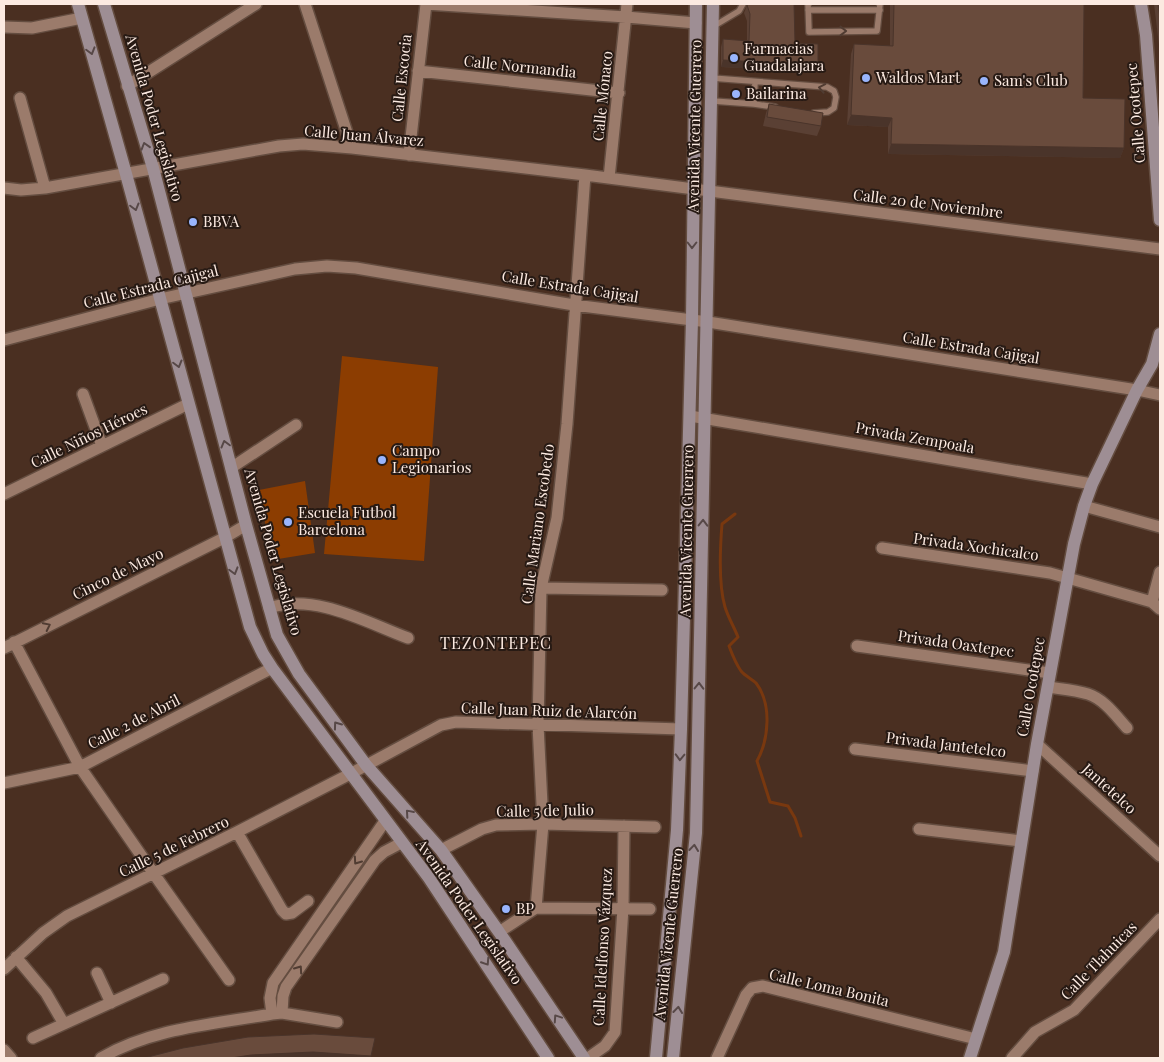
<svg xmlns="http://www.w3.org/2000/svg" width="1164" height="1062" viewBox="0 0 1164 1062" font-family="'Playfair Display',serif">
  <rect width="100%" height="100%" fill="#4a2f21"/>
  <path fill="#8c3d01" d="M342,356L438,367L424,561L324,554Z
    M305,481L315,553L272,560L259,490Z"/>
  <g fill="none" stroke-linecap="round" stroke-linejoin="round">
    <path stroke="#79380f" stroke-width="3" d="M735,514L722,524C720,549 718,583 725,607C728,617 734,627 738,637L729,646C732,654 736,664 741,671C745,676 752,679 756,683C772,704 769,739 757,761L770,802L788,806L795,818L801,836"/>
    <defs>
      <path id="lane" d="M808,4L809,32L877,31L880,4
        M808,10H880
        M714,26L739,11L743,4
        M712,78L827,87L834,91L836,97L834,108L828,112L814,113
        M713,101L754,104L775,107
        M754,104L755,82"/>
      <path id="street" d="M305,4L352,148
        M4,27L32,28L82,18
        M418,71L619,93
        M127,86L256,4
        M20,98L45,188
        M409,155L426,4L626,17L696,23
        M609,178L627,4
        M4,188L21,190L45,188L279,146L303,144L352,148L585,175L1160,249
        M4,340L160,299L295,269L327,266L356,268L574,305L708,322L1137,390L1160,395
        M83,394L102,446
        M690,416L1092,484
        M231,468L296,425
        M4,494L188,404
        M1084,506L1160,527
        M882,548L1050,573L1152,602L1160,609
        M541,588L662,590
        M1152,602L1160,572
        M269,608C316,593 365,622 408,638
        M14,642L80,767L154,874L229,980
        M857,646L1050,673
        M4,648L224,538L246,525
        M1048,687C1061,689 1075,690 1088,694C1104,699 1116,716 1127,728
        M1037,744L1160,856
        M855,749L1033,771
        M4,783L80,767L272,668
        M919,829L1021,841
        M237,832L282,910L286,914L292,913L308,901
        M441,850L482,829L496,825L543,824L655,827
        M536,908L543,824L538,725L541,588L557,518L567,424L585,175
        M499,932L536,908L650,909
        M16,957L46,993L64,1024
        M4,969L43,933L67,916L237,832L350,774L441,725L456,722L681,729
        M97,973L111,1003
        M282,1013L283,996L286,987L375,860L384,852L401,843
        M272,1014L270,998L273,983L385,821
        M33,1038L163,979
        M4,1050L11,1058
        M101,1058C152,1028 215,1024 272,1014L282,1013L337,1022
        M588,1058L605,1046L615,1032L623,908L624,826
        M717,1058L746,995L752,988L763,986L976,1039
        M1012,1058L1035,1032L1074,1010L1160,919"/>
      <path id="secondary" d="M78,4L126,174L250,627L263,654L272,668L429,878L548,1058
        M104,4L153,168L246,525L277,635L299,674L366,765L441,850L499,932L584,1058
        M1141,4L1146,35L1160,220
        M656,1058L677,830L681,729L692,320L696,4
        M673,1058L696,833L713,4
        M970,1058L1004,952L1037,744L1074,544L1084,506L1092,484L1137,390L1152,364L1160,334"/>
    </defs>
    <use href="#lane" stroke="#644d40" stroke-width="8"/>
    <use href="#street" stroke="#644d40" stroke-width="14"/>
    <use href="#secondary" stroke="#644d40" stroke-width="15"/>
    <use href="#lane" stroke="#9b7b6b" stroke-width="5.5"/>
    <use href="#street" stroke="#9b7b6b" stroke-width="11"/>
    <use href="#secondary" stroke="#9e8e94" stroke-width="12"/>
  </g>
  <path fill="#5a4034" d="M890,4H1084L1083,98L1124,148L1120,158L888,154V127L847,125L851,54L854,44L890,46Z
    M1154,4H1160V53Z
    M747,5L795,43L818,65L816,72L721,67V47L723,39L747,41V21L744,13Z
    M769,104L821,126L817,136L763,126L766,113Z"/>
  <path fill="#4a342a" d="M723,60L818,65L816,72L721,67Z
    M851,115L892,118L888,127L847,125Z
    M891,144L1124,148L1120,158L888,154Z
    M313,1052L371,1056V1058H231L251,1055Z"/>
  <path fill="#694b3c" stroke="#4a342a" d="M748,4H794L795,43L818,44V65L723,60V39L749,41L750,14L747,5Z
    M894,4H1084L1083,98L1125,99L1124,148L891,144L892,118L851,115L854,44L893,46Z
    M1158,4H1160V17Z
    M769,104L823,113L821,126L767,117Z
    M314,1034L375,1038L371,1056L313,1052L251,1055L231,1058H144L183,1048L248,1037Z"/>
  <defs><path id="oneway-chevron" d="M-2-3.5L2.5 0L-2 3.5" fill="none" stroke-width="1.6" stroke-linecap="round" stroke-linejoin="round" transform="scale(1.25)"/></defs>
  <g stroke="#503c32">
    <use href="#oneway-chevron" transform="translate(843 31)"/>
    <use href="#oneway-chevron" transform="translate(822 88) rotate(-169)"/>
    <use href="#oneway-chevron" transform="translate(47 626) rotate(-26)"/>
    <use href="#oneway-chevron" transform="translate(357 861) rotate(125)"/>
    <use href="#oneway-chevron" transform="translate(299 969) rotate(-55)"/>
  </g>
  <g stroke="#574847">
    <use href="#oneway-chevron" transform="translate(91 51) rotate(74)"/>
    <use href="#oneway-chevron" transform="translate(145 146) rotate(-107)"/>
    <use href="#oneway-chevron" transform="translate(135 207) rotate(75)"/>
    <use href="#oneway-chevron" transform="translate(692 245) rotate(90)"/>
    <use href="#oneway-chevron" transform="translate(178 364) rotate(75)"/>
    <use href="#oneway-chevron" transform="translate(225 444) rotate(-105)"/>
    <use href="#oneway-chevron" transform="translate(703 523) rotate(-89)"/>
    <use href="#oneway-chevron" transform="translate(234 571) rotate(74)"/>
    <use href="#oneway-chevron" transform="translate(699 686) rotate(-89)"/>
    <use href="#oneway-chevron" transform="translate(337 725) rotate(-126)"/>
    <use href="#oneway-chevron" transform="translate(680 757) rotate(92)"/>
    <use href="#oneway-chevron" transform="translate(409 813) rotate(-131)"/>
    <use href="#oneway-chevron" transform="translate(694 848) rotate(-84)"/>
    <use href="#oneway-chevron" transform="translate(486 962) rotate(57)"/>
    <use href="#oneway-chevron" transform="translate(678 1010) rotate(-84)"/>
    <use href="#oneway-chevron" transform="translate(557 1018) rotate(-124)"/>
  </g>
  <g fill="#99b5fd" stroke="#271a14" stroke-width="2">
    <circle cx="734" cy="58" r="5"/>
    <circle cx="866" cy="78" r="5"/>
    <circle cx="984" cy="81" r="5"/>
    <circle cx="736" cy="94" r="5"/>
    <circle cx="193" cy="222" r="5"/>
    <circle cx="382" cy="460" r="5"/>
    <circle cx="288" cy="522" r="5"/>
    <circle cx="506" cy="909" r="5"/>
  </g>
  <g text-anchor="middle" stroke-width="4" stroke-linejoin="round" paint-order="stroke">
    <g font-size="15" fill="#fceae1" stroke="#271a14" text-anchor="start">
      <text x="744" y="54">Farmacias<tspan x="744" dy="17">Guadalajara</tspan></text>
      <text x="876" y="83">Waldos Mart</text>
      <text x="994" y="86">Sam's Club</text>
      <text x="746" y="99">Bailarina</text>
      <text x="203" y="227">BBVA</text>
      <text x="392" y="456">Campo<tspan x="392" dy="17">Legionarios</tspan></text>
      <text x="298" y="518">Escuela Futbol<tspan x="298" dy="17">Barcelona</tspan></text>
      <text x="516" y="914">BP</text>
    </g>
    <g font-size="15" fill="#fceae1" stroke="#271a14">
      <text transform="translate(520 67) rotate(6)" y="5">Calle Normandia</text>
      <text transform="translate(402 78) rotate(-84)" y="5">Calle Escocia</text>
      <text transform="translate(603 96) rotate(-84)" y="5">Calle Mónaco</text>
      <text transform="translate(1136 113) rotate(-95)" y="5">Calle Ocotepec</text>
      <text transform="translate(154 118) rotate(74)" y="5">Avenida Poder Legislativo</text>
      <text transform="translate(695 126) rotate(-89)" y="5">Avenida Vicente Guerrero</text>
      <text transform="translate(364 136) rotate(5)" y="5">Calle Juan Álvarez</text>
      <text transform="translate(928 204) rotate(7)" y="5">Calle 20 de Noviembre</text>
      <text transform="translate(151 287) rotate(-14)" y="5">Calle Estrada Cajigal</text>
      <text transform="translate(570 287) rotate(9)" y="5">Calle Estrada Cajigal</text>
      <text transform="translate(971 348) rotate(9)" y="5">Calle Estrada Cajigal</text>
      <text transform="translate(89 436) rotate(-26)" y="5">Calle Niños Héroes</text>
      <text transform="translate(915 438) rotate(10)" y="5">Privada Zempoala</text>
      <text transform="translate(538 524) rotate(-82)" y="5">Calle Mariano Escobedo</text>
      <text transform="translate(687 531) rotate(-89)" y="5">Avenida Vicente Guerrero</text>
      <text transform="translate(976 547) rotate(8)" y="5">Privada Xochicalco</text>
      <text transform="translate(273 552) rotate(74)" y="5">Avenida Poder Legislativo</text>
      <text transform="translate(118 574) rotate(-26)" y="5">Cinco de Mayo</text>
      <text transform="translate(956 644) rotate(8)" y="5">Privada Oaxtepec</text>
      <text transform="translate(1031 687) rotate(-80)" y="5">Calle Ocotepec</text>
      <text transform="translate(549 711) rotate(2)" y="5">Calle Juan Ruiz de Alarcón</text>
      <text transform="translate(134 722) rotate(-27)" y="5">Calle 2 de Abril</text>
      <text transform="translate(946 745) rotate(7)" y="5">Privada Jantetelco</text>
      <text transform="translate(1109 789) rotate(42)" y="5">Jantetelco</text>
      <text transform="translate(545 811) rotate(-1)" y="5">Calle 5 de Julio</text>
      <text transform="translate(174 847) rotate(-26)" y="5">Calle 5 de Febrero</text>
      <text transform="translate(469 912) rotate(55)" y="5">Avenida Poder Legislativo</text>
      <text transform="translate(669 934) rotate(-84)" y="5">Avenida Vicente Guerrero</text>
      <text transform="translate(603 947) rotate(-87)" y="5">Calle Idelfonso Vázquez</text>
      <text transform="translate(1099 961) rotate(-46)" y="5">Calle Tlahuicas</text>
      <text transform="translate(829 988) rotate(13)" y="5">Calle Loma Bonita</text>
    </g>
    <g font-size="16" letter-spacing="1" fill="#fceae1" stroke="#271a14">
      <text x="496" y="649">TEZONTEPEC</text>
    </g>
  </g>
  <rect width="1164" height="1062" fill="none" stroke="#fceae1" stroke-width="10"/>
</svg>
